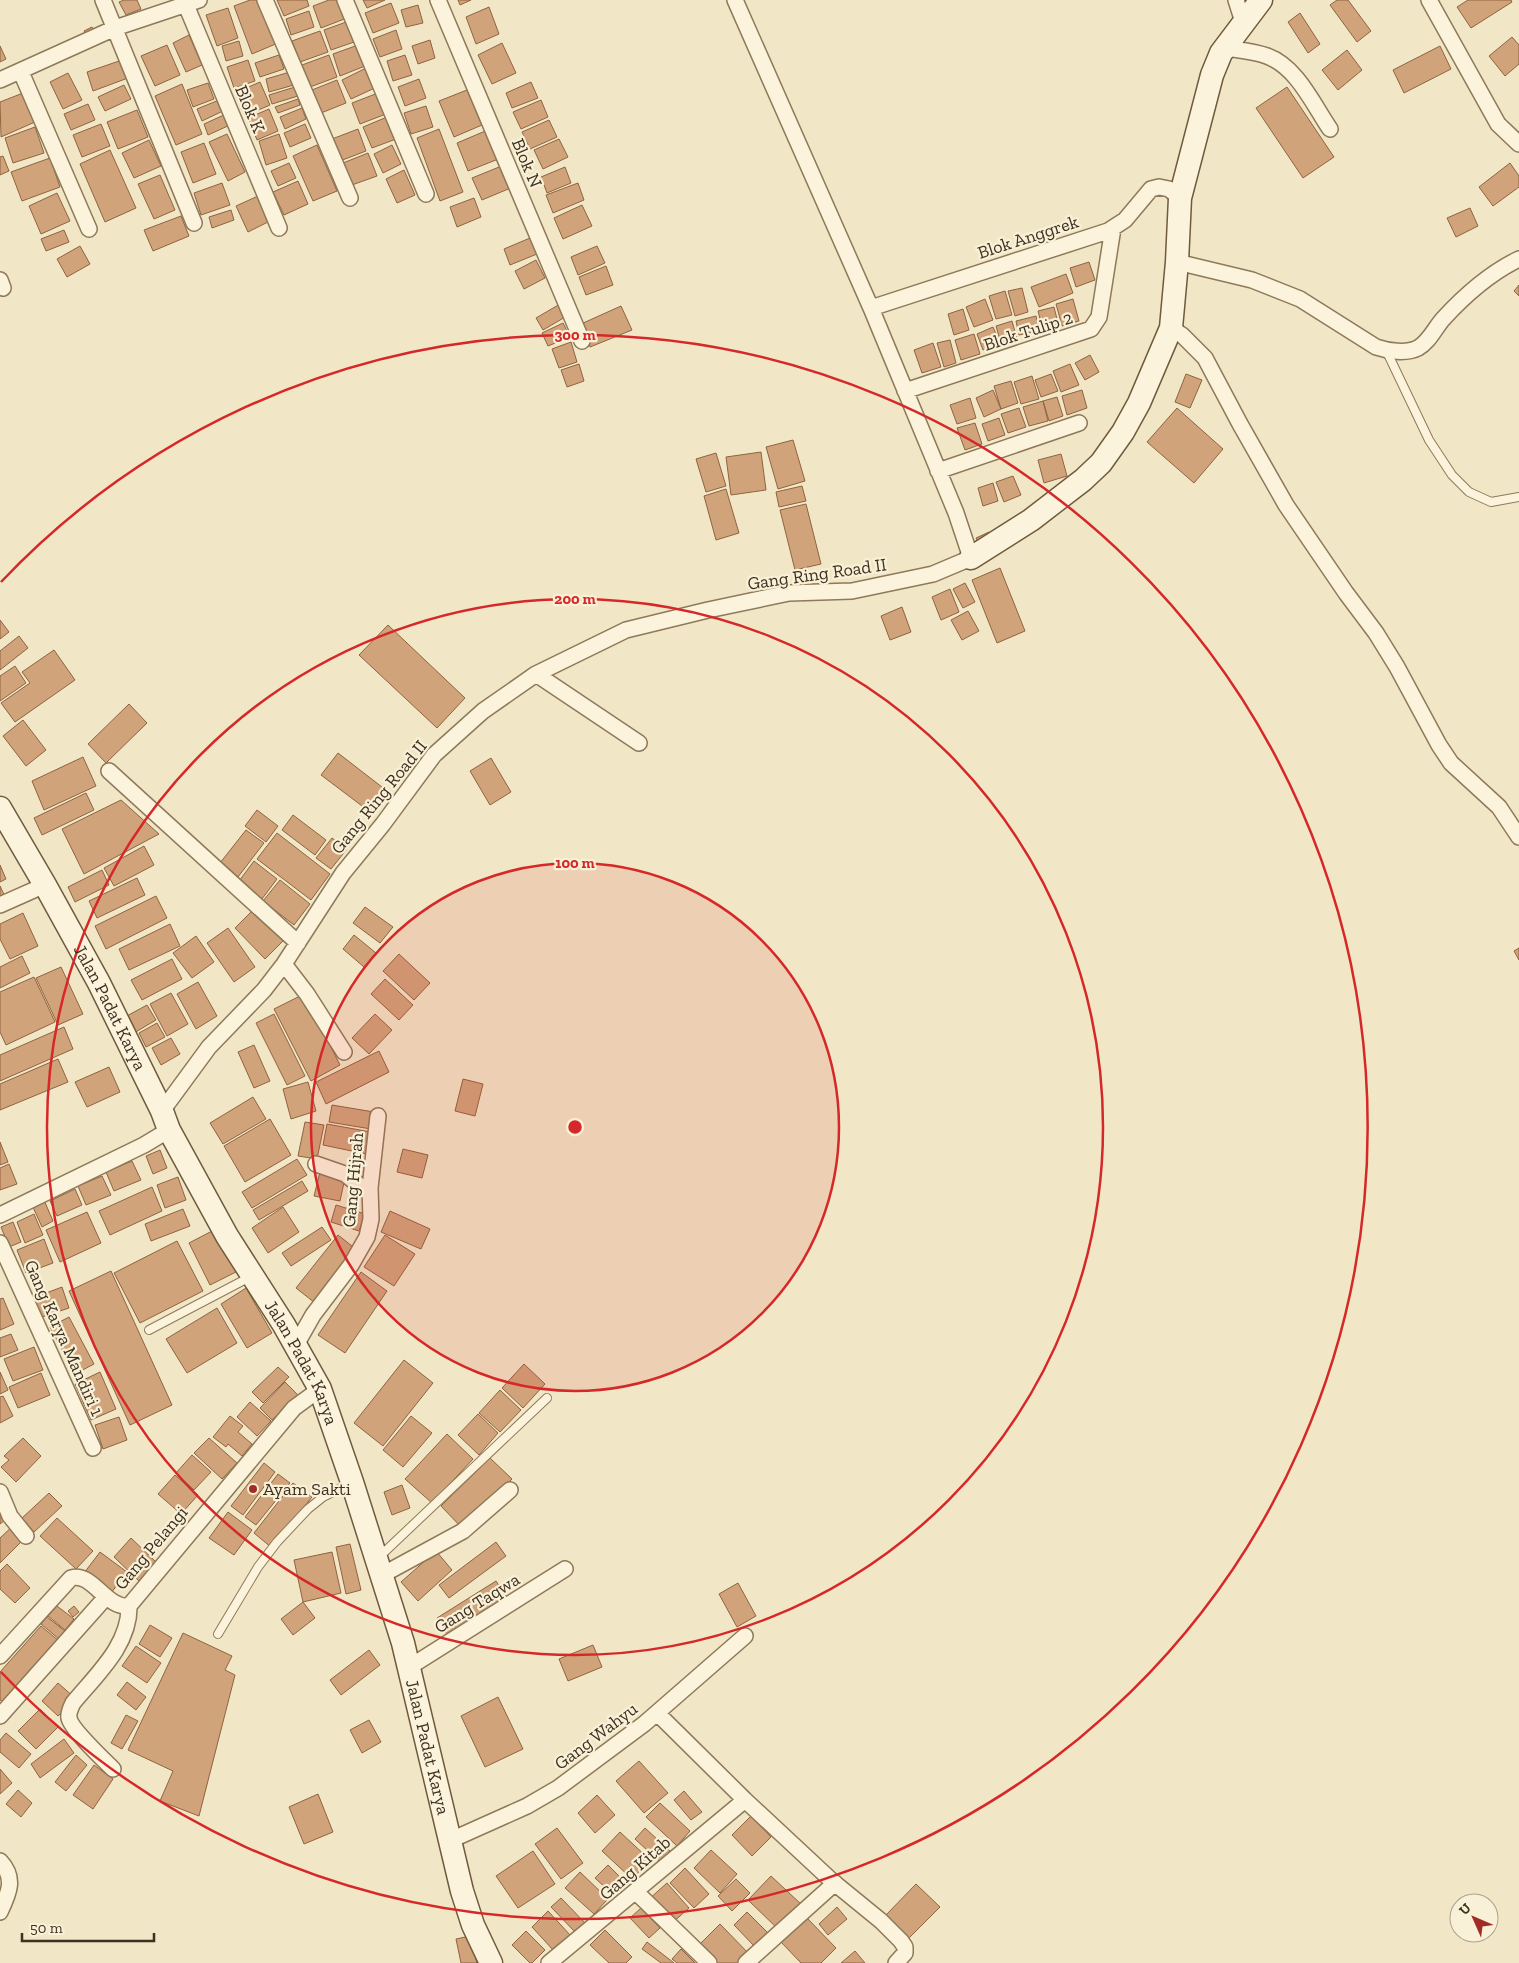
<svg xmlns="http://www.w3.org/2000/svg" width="1519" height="1963" viewBox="0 0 1519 1963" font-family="'Zilla Slab',serif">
  <rect width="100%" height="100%" fill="#f1e7c7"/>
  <path fill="#d1a37a" stroke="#8f633f" d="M124,0H137L141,9L126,15L119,2Z
    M250,0H261L278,43L252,54L234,6Z
    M277,0H307L309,6L284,16Z
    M329,0H340L347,18L321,28L313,6Z
    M363,0H385L367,8Z
    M458,0H471L460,5Z
    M1337,0H1348L1371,31L1357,42L1330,5Z
    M1468,0H1511L1512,2L1471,28L1457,7Z
    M391,3L399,23L373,33L365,13Z
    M418,5L423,23L406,27L401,10Z
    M489,7L499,34L476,44L466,17Z
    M228,8L238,38L217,46L206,15Z
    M309,11L314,27L291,35L286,19Z
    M1300,13L1320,44L1308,53L1288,22Z
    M349,21L357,41L331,50L324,30Z
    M92,27L96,33L88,38L84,31Z
    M396,30L402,49L380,57L373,39Z
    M320,31L328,52L300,62L292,41Z
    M189,35L202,65L186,72L173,43Z
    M1512,37L1519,45V64L1505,76L1489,56Z
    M430,40L435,58L418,64L412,46Z
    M239,41L243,56L226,61L222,46Z
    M502,43L516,73L492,84L478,55Z
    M167,45L180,75L155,86L141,56Z
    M358,45L365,66L340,76L333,54Z
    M0,46L6,59L0,62Z
    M1440,46L1451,69L1404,93L1393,70Z
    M1347,50L1362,70L1338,90L1322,70Z
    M279,55L284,69L260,77L255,63Z
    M329,55L337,77L310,87L302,65Z
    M405,55L412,75L393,81L387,61Z
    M122,60L128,78L93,91L87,72Z
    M248,60L255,81L234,88L227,67Z
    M368,67L377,87L351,99L342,80Z
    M290,72L294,85L269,92L266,79Z
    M68,73L82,100L63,109L50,82Z
    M419,79L426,98L405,106L398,87Z
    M337,80L346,103L321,113L312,90Z
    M260,82L270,105L247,115L237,92Z
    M531,82L538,98L512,108L506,93Z
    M208,83L214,99L193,107L187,90Z
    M182,84L202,134L176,145L155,96Z
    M124,85L131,99L105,111L98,97Z
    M295,87L298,96L272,104L269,95Z
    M1287,87L1334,157L1303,178L1256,108Z
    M467,90L482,125L454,137L439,101Z
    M23,93L35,122L1,137L0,102Z
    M378,93L386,114L360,124L352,103Z
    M298,99L300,105L278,113L275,107Z
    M219,100L223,111L202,121L197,109Z
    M541,100L548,117L521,129L513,112Z
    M88,104L95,120L71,130L64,114Z
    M426,106L433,127L411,134L404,113Z
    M302,108L306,119L285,129L280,117Z
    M269,109L278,131L257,140L248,118Z
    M137,110L148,137L118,149L107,122Z
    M226,114L230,125L208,135L204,124Z
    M387,117L396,139L372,148L363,127Z
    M549,120L557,137L530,149L522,132Z
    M101,124L110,146L82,157L73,135Z
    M305,124L311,138L290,147L284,133Z
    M35,127L44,153L13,163L5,138Z
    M358,129L366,151L340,161L332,139Z
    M439,129L463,192L440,201L417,138Z
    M490,129L501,158L468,171L457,143Z
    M227,134L245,172L228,181L209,142Z
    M279,134L287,158L266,165L259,141Z
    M559,139L568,157L543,169L534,150Z
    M149,140L161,166L134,178L122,153Z
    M204,143L216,174L193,183L181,152Z
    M317,145L337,191L313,201L293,156Z
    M392,145L401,164L383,173L374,154Z
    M110,150L136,208L105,222L80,164Z
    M368,153L377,176L352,185L343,163Z
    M3,156L9,171L0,175V157Z
    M50,158L60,187L22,201L11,172Z
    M289,163L296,178L278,186L271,171Z
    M1510,163L1519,176V187L1493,206L1479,187Z
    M504,165L513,187L482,200L472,178Z
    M565,167L571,183L547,193L541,177Z
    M404,170L415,195L397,203L386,179Z
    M160,175L175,210L154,219L138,184Z
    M298,181L308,204L284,215L273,192Z
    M222,183L230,205L201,215L194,193Z
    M578,183L584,200L553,213L546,195Z
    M57,193L70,221L41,234L29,206Z
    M258,196L270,221L248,232L236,206Z
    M474,198L481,217L457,227L450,207Z
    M582,205L592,226L563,239L554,218Z
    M1470,208L1478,226L1456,237L1447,218Z
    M231,210L234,220L212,228L209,217Z
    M181,216L189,236L153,251L144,230Z
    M64,230L69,242L46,251L41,239Z
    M530,238L537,254L510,265L504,249Z
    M80,246L90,264L67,277L57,259Z
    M597,246L605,263L578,275L571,257Z
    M536,260L545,278L524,289L515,271Z
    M1089,262L1095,280L1076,287L1070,268Z
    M606,266L613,285L586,295L579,277Z
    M1066,274L1073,293L1039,307L1031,287Z
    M1519,285V296L1514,291Z
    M1022,288L1028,312L1015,316L1008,291Z
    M1005,291L1012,315L996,319L989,296Z
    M985,299L993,320L974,327L966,307Z
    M1073,299L1079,321L1062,326L1056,304Z
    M560,304L567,316L543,330L536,318Z
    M621,306L632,330L590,347L581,324Z
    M1054,307L1059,327L1043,331L1038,311Z
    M963,309L969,330L954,335L948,314Z
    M1036,316L1039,331L1019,335L1016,321Z
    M1012,321L1017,339L1001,344L996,326Z
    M563,323L570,337L548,346L542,333Z
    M993,327L1000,343L983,350L977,334Z
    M974,334L980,354L961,360L955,340Z
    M950,340L956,363L944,367L937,343Z
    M571,342L577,362L559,368L552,349Z
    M933,343L941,367L922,373L914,350Z
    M1090,355L1099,372L1085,380L1075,363Z
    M579,364L584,381L567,387L561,370Z
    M1070,364L1079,385L1061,392L1053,371Z
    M1051,374L1058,391L1041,397L1035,380Z
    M1186,374L1202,380L1190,408L1175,402Z
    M1032,376L1039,399L1021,404L1014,382Z
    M1011,381L1018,403L1001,409L994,386Z
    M993,390L1001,409L984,417L976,398Z
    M1082,390L1087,408L1067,415L1062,396Z
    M1057,397L1063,416L1049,421L1043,401Z
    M970,398L976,418L957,424L950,405Z
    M1043,401L1048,421L1029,426L1023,407Z
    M1019,408L1026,427L1008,433L1001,414Z
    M1177,408L1223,449L1194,483L1147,442Z
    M999,418L1005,435L988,441L982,424Z
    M975,423L982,444L965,450L957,428Z
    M793,440L805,481L778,489L766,447Z
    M761,452L766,490L731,495L726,457Z
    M716,453L726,486L706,492L696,459Z
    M1061,454L1067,476L1044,483L1038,460Z
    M1013,476L1021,495L1004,502L996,482Z
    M993,483L998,501L983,506L978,488Z
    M802,486L806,501L779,507L776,492Z
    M726,489L739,533L716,540L704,496Z
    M806,504L821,564L795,570L780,510Z
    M989,532L994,544L982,550L976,538Z
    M1000,568L1025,631L997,643L972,580Z
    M965,583L975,602L963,608L953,589Z
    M950,589L959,612L941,620L932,597Z
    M902,607L911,632L890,640L881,616Z
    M968,611L979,631L962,640L951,620Z
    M0,620L9,632L0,639Z
    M388,625L465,698L437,728L359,655Z
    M19,636L28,648L0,670V651Z
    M54,650L75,680L15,722L1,703L30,683L22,672Z
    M15,666L26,683L0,701V676Z
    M129,704L147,723L106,763L88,744Z
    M23,720L46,750L26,766L3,736Z
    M338,753L391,794L374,815L321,775Z
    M83,757L96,786L44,810L32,781Z
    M491,758L511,792L490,805L470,771Z
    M86,793L94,810L42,835L34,818Z
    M121,800L159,834L84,874L62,829Z
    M257,810L278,826L266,842L245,826Z
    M293,815L326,840L315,855L282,830Z
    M246,830L264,843L238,877L220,863Z
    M277,833L330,874L311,900L257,859Z
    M332,838L347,849L331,869L316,858Z
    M144,846L154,865L114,886L104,868Z
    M254,861L277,879L262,899L239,881Z
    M0,865L6,879L0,882Z
    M102,870L109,885L75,902L68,887Z
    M137,878L145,895L97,918L89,901Z
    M280,880L310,904L294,925L263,901Z
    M0,886L6,899L0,902Z
    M156,896L167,918L106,949L95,926Z
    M365,907L393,927L380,943L353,923Z
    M253,910L283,941L265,959L235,928Z
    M23,913L38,946L10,959L0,939V924Z
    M170,924L180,946L129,970L119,949Z
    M228,928L255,967L234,982L207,943Z
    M354,935L376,953L364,967L343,949Z
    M196,936L214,962L192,978L173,953Z
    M1519,948V960L1514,951Z
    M399,954L430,983L414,1000L383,971Z
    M22,956L30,973L0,988V967Z
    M172,959L182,979L142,1000L131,980Z
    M61,967L83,1014L58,1025L36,978Z
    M34,977L55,1022L6,1045L0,1032V992Z
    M385,979L413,1005L399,1020L371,994Z
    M198,982L217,1016L196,1029L177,994Z
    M171,993L188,1024L167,1036L150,1004Z
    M304,994L340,1065L311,1081L274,1009Z
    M147,1005L156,1020L134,1033L125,1017Z
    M274,1014L305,1076L287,1085L256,1023Z
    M375,1014L392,1030L369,1054L352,1038Z
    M157,1023L165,1037L146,1047L139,1033Z
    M64,1027L73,1049L0,1081V1055Z
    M171,1038L180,1054L161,1065L152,1048Z
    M254,1045L270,1081L254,1088L238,1052Z
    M379,1051L389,1072L326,1104L316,1082Z
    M58,1059L68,1082L0,1110V1084Z
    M109,1067L120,1092L87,1107L75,1082Z
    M463,1079L483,1084L475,1116L455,1111Z
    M308,1082L316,1111L291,1119L283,1089Z
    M253,1097L266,1119L223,1144L210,1123Z
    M332,1105L374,1112L371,1129L329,1122Z
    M270,1119L291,1155L245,1182L224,1146Z
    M305,1122L324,1125L317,1159L298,1156Z
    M327,1124L371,1132L366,1154L323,1145Z
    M0,1142L8,1162L0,1165Z
    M403,1149L428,1155L422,1178L397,1172Z
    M160,1150L167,1168L153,1174L146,1156Z
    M297,1159L307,1175L252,1208L242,1192Z
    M132,1161L141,1180L114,1191L106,1172Z
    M9,1164L17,1184L0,1190V1168Z
    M320,1172L345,1178L340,1201L314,1196Z
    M102,1176L111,1195L86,1205L78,1186Z
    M178,1177L186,1200L165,1208L157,1185Z
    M302,1181L308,1191L259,1220L253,1210Z
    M152,1187L162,1211L110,1235L99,1211Z
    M75,1189L82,1205L57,1216L50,1201Z
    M44,1200L53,1221L42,1227L32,1205Z
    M336,1205L365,1214L359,1231L331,1222Z
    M283,1207L299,1232L268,1253L252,1228Z
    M183,1209L190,1226L151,1241L145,1224Z
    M390,1211L430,1229L421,1249L381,1232Z
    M87,1212L101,1243L60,1262L46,1230Z
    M34,1214L43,1235L25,1243L17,1222Z
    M13,1222L21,1242L9,1247L1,1227Z
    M322,1227L331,1240L291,1266L282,1253Z
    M214,1230L236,1272L210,1285L189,1243Z
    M338,1235L357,1250L315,1303L296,1288Z
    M385,1235L415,1254L394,1286L364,1267Z
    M44,1239L53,1263L26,1273L17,1250Z
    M177,1241L203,1291L140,1323L114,1273Z
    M111,1271L172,1405L130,1425L69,1291Z
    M361,1272L387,1291L345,1353L318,1335Z
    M62,1287L69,1308L39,1318L33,1298Z
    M246,1288L272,1333L247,1348L221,1304Z
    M3,1298L14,1324L0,1330V1299Z
    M217,1308L237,1343L187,1373L166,1339Z
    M69,1317L94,1364L75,1374L50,1327Z
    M11,1334L18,1350L0,1357V1338Z
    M34,1347L43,1370L13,1381L4,1359Z
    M404,1360L433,1383L383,1446L354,1423Z
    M524,1364L545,1384L523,1408L502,1388Z
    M278,1367L289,1377L263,1403L252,1392Z
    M0,1372L8,1390L0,1394Z
    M100,1372L116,1409L91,1420L75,1384Z
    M41,1373L50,1395L18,1408L9,1387Z
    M285,1382L298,1395L272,1420L260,1408Z
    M500,1390L521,1410L500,1432L479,1413Z
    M3,1396L13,1416L0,1423V1397Z
    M250,1402L271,1421L257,1436L237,1417Z
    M478,1414L498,1433L479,1455L458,1435Z
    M230,1416L243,1426L238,1432L252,1444L242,1456L228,1444L226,1447L213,1437Z
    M411,1416L432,1433L403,1467L383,1450Z
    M119,1417L127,1440L103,1449L95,1425Z
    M447,1434L473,1459L432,1503L405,1479Z
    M23,1438L41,1456L16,1482L1,1467L9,1460L4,1456Z
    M209,1438L237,1463L222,1479L194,1453Z
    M192,1455L211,1472L194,1490L176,1473Z
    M490,1458L512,1479L462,1528L441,1506Z
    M264,1463L275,1472L243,1515L231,1506Z
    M278,1474L290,1483L256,1525L245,1517Z
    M175,1475L198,1495L181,1514L158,1494Z
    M293,1483L312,1497L272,1548L254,1533Z
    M402,1485L410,1508L392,1515L384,1492Z
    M49,1493L62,1506L34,1532L22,1518Z
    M0,1506L9,1517L0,1524Z
    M228,1512L252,1530L234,1555L209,1538Z
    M57,1518L93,1551L76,1569L40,1536Z
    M14,1525L26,1537L0,1563V1538Z
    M131,1538L156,1562L139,1581L114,1557Z
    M496,1542L506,1556L449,1598L439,1585Z
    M350,1544L361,1590L346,1594L336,1547Z
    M436,1551L452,1570L418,1601L401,1582Z
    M100,1552L127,1572L111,1593L84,1573Z
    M332,1552L341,1593L303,1602L294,1560Z
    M7,1564L30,1588L15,1603L0,1589V1571Z
    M496,1581L508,1600L449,1638L437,1618Z
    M738,1583L756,1616L737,1627L719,1594Z
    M303,1602L315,1618L293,1635L281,1619Z
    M57,1606L74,1619L65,1630L48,1616Z
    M74,1606L79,1612L73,1617L68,1611Z
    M47,1617L65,1631L59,1639L41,1624Z
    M150,1625L172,1638L160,1657L139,1644Z
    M41,1626L59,1641L4,1703L0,1700V1672Z
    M183,1633L232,1656L225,1670L235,1675L199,1816L160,1801L173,1771L128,1750Z
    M593,1645L602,1667L568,1681L559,1659Z
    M136,1646L161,1663L147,1683L122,1666Z
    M369,1650L380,1665L341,1695L330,1680Z
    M127,1682L146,1697L136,1710L117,1695Z
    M58,1683L75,1698L58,1716L42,1701Z
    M498,1697L523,1749L485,1767L461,1716Z
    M40,1709L58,1727L36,1749L18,1731Z
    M126,1715L138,1721L122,1749L111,1743Z
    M369,1720L381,1742L362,1753L350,1730Z
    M6,1733L31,1754L19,1768L0,1752V1740Z
    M64,1739L74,1753L40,1778L31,1764Z
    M76,1755L87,1765L66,1791L55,1782Z
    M639,1761L668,1793L644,1813L616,1781Z
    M94,1765L113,1779L93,1809L73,1795Z
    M0,1769L12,1783L0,1794Z
    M18,1790L32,1803L21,1817L6,1804Z
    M684,1791L702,1812L691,1820L674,1800Z
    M318,1794L333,1832L304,1844L289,1807Z
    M597,1795L615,1815L595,1833L578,1813Z
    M660,1803L690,1831L677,1846L646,1817Z
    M751,1816L771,1837L752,1856L732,1835Z
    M557,1828L583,1863L561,1879L535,1844Z
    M645,1828L670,1851L660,1862L635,1839Z
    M620,1832L650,1860L632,1879L602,1851Z
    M711,1850L737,1874L720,1893L694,1868Z
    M533,1851L555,1884L518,1908L496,1876Z
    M608,1865L622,1879L610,1892L595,1878Z
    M685,1868L709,1894L694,1908L670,1883Z
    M580,1872L608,1899L594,1914L565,1888Z
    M771,1876L802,1905L779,1930L748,1900Z
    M736,1879L750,1893L732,1911L718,1896Z
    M667,1883L689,1908L671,1924L649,1899Z
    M916,1884L940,1907L908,1939L885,1916Z
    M561,1898L586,1924L576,1933L551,1907Z
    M837,1907L847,1919L828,1935L819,1924Z
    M641,1908L660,1928L649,1938L630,1918Z
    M548,1911L571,1936L554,1951L532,1927Z
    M747,1912L770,1935L756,1948L734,1925Z
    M807,1918L836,1948L821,1963H801L781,1942Z
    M720,1924L751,1956L743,1963H715L698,1946Z
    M605,1930L632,1957L626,1963H609L590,1945Z
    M526,1931L545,1950L532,1963H530L512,1945Z
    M470,1936L477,1963H461L456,1939Z
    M647,1942L674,1963H661L642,1949Z
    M681,1949L695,1963H677L672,1959Z
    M855,1951L865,1963H841Z"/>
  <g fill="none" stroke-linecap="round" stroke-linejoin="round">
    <defs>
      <path id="lane" d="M1386,350L1429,440L1452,475L1469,492L1491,502L1519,497
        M149,1330L250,1277
        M378,1558L547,1398
        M218,1634L258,1567L277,1542L308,1509L323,1497L351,1483"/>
      <path id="street" d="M103,0L194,223
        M265,0L350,198
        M345,0L426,194
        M438,0L582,341
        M1236,0L1243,22
        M1429,0L1498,124L1519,144
        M186,5L279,228
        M1225,48C1238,50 1254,51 1267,56C1297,67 1313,104 1330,129
        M21,72L89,229
        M0,80L115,28L199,0
        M1177,262L1252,280L1300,299L1376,347C1388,351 1406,354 1418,348C1429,342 1435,328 1443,319C1465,295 1490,273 1519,259
        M0,280L3,288
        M871,308L1108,231L1125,220L1151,189L1159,187L1169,189L1180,198
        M1171,328L1182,335L1205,358L1240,424L1286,505L1346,593L1376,633L1397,667L1439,745L1451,763L1499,807L1519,837
        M905,391L1091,329L1099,317L1113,228
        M938,471L1079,423
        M536,674L639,743
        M109,771L298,943
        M0,905L45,885
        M284,964L307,994L344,1052
        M162,1111L209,1047L264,990L284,964L343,873L383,824L434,755L483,711L536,674L626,630L708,610L789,593L852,591L933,574L971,558L956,513L871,308L735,0
        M316,1164L345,1174L370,1194
        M0,1215L144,1145L169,1130
        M0,1243L93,1448
        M296,1345L313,1315L351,1265L367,1237L371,1219L370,1188L378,1116
        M0,1492L10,1516L26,1536
        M382,1575L463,1531L510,1490
        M0,1656L71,1578C92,1571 106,1609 129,1606L294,1408L320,1389
        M408,1668L565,1569
        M657,1713L745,1800L832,1881L881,1921L901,1941L905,1947V1953L896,1963
        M0,1716L106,1597
        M113,1769C104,1760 71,1729 69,1718C68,1713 71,1707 73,1703C96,1675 130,1645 129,1606
        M451,1840L527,1806L558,1788L644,1724L745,1636
        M0,1861C16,1878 9,1893 0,1912
        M636,1892L709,1963
        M549,1963L745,1800
        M746,1963L835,1883"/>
      <g id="secondary">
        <path d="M971,558L1031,520L1083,480L1101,463L1123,432L1139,403L1171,328L1177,262L1180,198L1212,75L1221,53L1261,0"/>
        <path id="s1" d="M0,808L45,885L99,983L162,1111L169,1130L227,1236L284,1325L320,1389L352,1482L403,1643L462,1891L473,1925L491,1963"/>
      </g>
    </defs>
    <use href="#lane" stroke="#8e795a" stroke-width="10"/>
    <use href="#street" stroke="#8e795a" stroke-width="18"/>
    <use href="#secondary" stroke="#705a3d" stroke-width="25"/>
    <use href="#lane" stroke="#fbf3db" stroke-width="8"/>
    <use href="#street" stroke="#fbf3db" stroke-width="15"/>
    <use href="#secondary" stroke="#fbf3db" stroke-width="22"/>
  </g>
  <circle cx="575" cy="1127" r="264" fill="#d62828" fill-opacity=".12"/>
  <g fill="none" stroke="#d62828" stroke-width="2.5">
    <circle cx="575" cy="1127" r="264"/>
    <circle cx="575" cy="1127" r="528"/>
    <path d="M1 582A792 792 0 1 1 1 1672"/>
  </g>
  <circle fill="#a12c27" stroke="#f8f0d7" stroke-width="2" cx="253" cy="1489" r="5"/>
  <g text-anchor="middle" stroke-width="4.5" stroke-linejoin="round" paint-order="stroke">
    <g font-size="18" fill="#3e2f1f" stroke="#f8f0d7">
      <text transform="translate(250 109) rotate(67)" y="6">Blok K</text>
      <text transform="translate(527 163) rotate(67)" y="6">Blok N</text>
      <text transform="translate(1028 237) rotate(-18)" y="6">Blok Anggrek</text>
      <text transform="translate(1028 331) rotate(-18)" y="6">Blok Tulip 2</text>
      <text transform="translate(817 574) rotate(-8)" y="6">Gang Ring Road II</text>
      <text transform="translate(379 797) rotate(-51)" y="6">Gang Ring Road II</text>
      <text dy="6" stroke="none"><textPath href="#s1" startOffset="228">Jalan Padat Karya</textPath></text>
      <text transform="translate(353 1180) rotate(-85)" y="6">Gang Hijrah</text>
      <text transform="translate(64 1338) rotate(66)" y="6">Gang Karya Mandiri 1</text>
      <text dy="6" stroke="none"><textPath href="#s1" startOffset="632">Jalan Padat Karya</textPath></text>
      <text transform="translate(151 1548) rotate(-50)" y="6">Gang Pelangi</text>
      <text transform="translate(477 1603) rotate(-32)" y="6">Gang Taqwa</text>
      <text transform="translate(596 1736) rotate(-37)" y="6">Gang Wahyu</text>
      <text dy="6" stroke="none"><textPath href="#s1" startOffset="1038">Jalan Padat Karya</textPath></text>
      <text transform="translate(635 1868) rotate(-41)" y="6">Gang Kitab</text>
    </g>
    <g font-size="18" fill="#3e2f1f" stroke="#f8f0d7" text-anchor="start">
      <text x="263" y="1495">Ayam Sakti</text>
    </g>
  </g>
  <circle cx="575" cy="1127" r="8" fill="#d62828" stroke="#f8f0d7" stroke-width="2.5"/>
  <g font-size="15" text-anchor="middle" font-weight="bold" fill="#d62828" stroke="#f8f0d7" stroke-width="4.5" stroke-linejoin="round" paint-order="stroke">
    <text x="575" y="340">300 m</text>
    <text x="575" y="604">200 m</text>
    <text x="575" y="868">100 m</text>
  </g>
  <g transform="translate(1474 1918) rotate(315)"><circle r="24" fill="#f8f0d7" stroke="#aea38d"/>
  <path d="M0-4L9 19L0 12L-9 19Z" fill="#a12c27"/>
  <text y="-8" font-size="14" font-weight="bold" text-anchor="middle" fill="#3e2f1f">U</text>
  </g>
  <path d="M22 1933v8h132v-8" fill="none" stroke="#3e2f1f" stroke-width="2.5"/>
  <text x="30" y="1933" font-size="15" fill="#3e2f1f" stroke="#f8f0d7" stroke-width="4" paint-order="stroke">50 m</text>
</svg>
